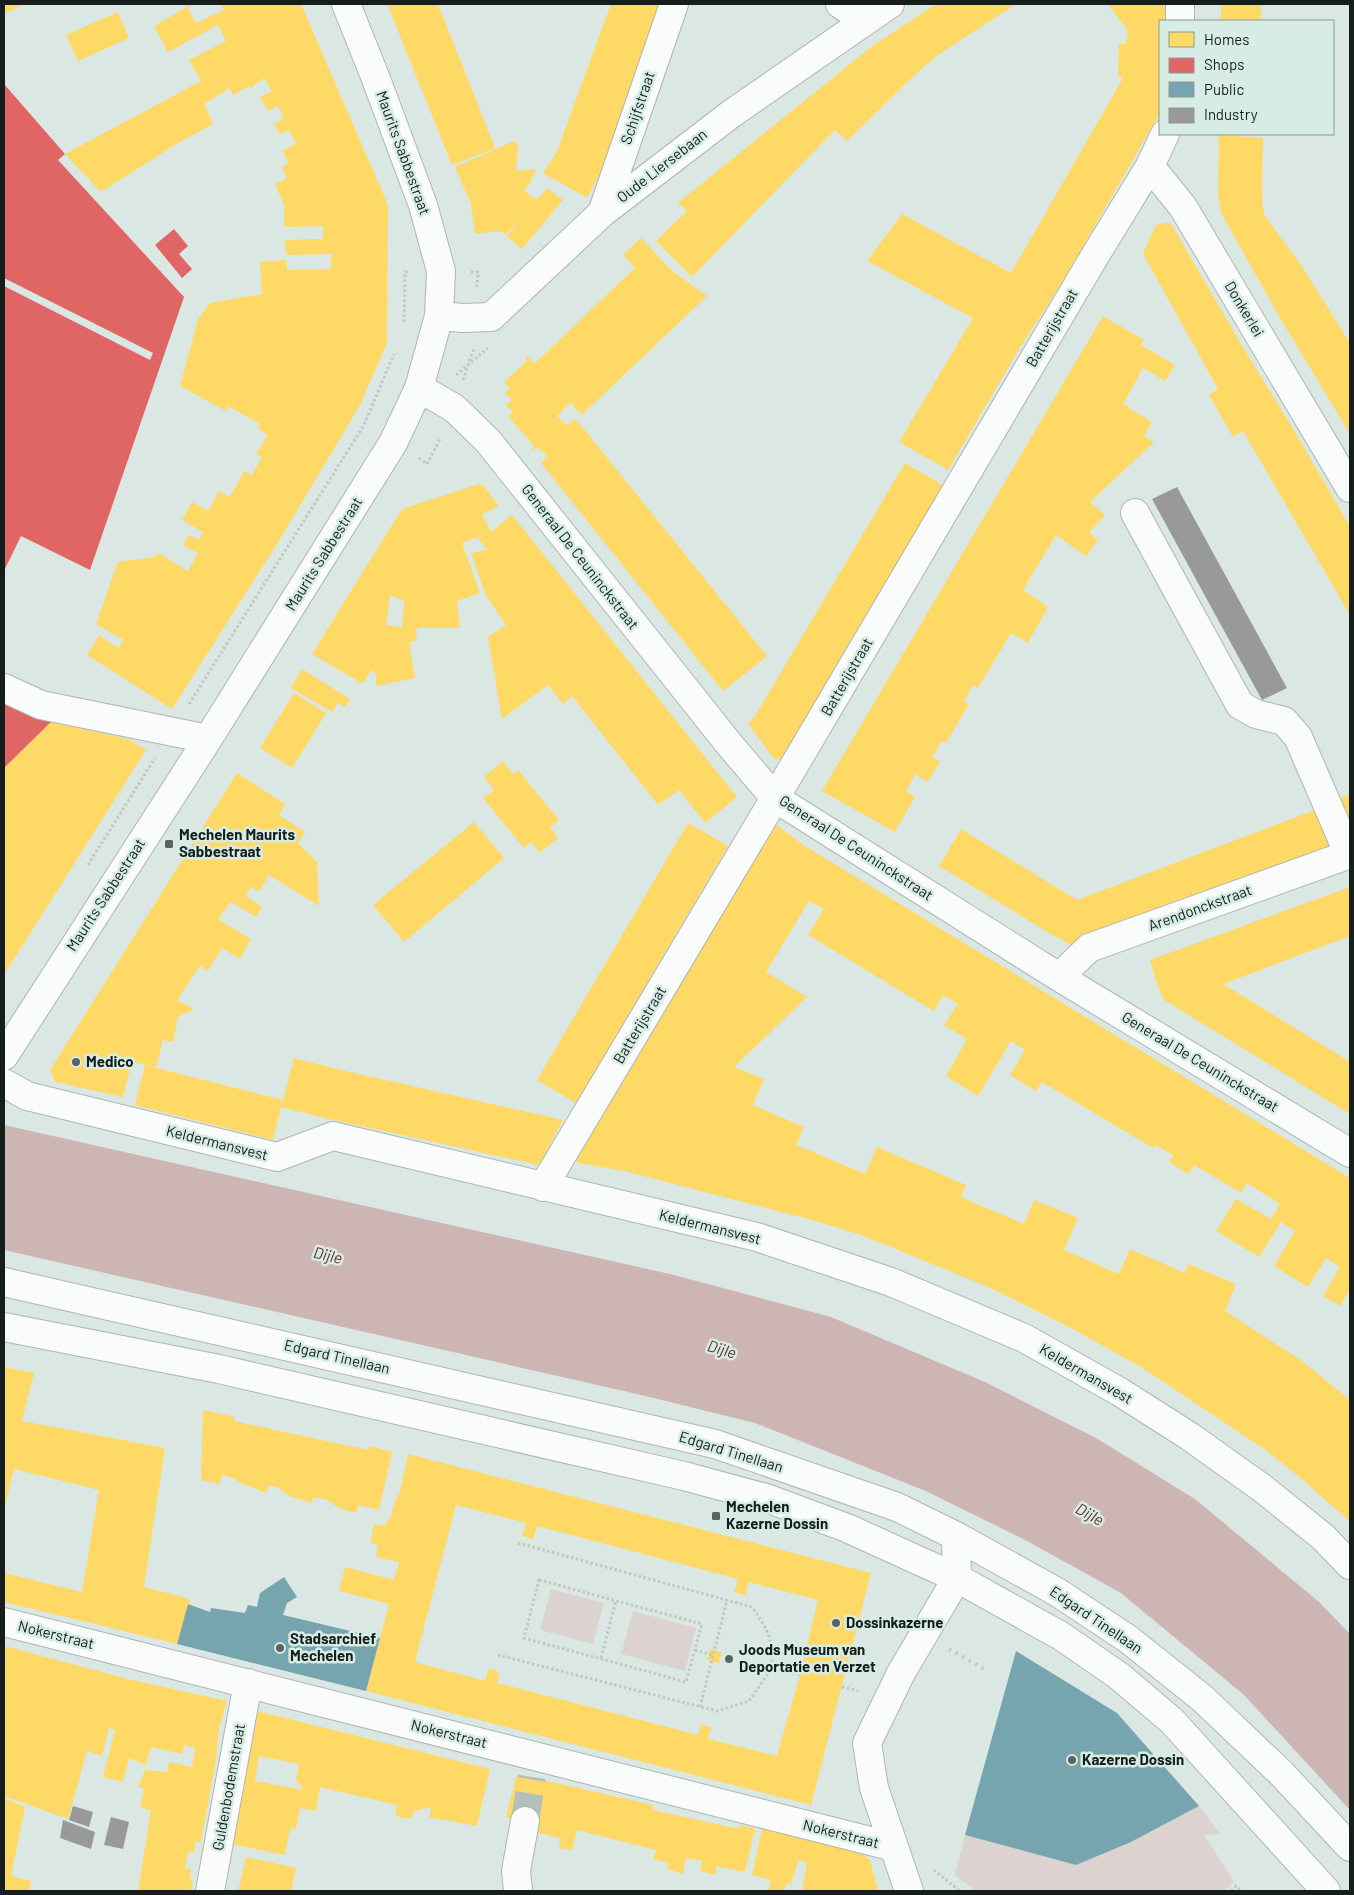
<svg xmlns="http://www.w3.org/2000/svg" width="1354" height="1895" viewBox="0 0 1354 1895" font-family="Barlow,sans-serif">
  <rect width="100%" height="100%" fill="#dbe7e3"/>
  <path fill="#dcd3d1" d="M551,1589L604,1603L593,1644L540,1630Z
    M633,1611L696,1628L685,1671L621,1654Z
    M1199,1806L1220,1834L1204,1835L1234,1881L1225,1891H976L955,1875L965,1835L1076,1865L1131,1842Z"/>
  <path fill="#cdb5b3" d="M4,1125L674,1275L831,1317L985,1382L1096,1438L1195,1499L1318,1601L1350,1634V1810L1244,1695L1121,1593L1027,1541L926,1491L755,1423L637,1394L4,1250Z"/>
  <path fill="#ffd966" fill-rule="evenodd" d="M4,4H24L4,14Z
    M184,4H196L186,8Z
    M221,4H301L388,205L387,343L360,405L274,549L172,709L87,655L99,635L118,648L124,640L96,624L118,562L155,557L158,553L188,571L198,553L183,545L189,535L199,540L203,532L182,520L192,502L208,511L219,491L230,497L244,471L252,475L262,457L256,454L268,435L258,429L260,424L228,406L226,411L180,386L198,319L210,303L262,294L260,262L286,260L287,270L331,269V254L286,255L285,240L323,239V226L284,227V205L275,184L287,178L282,167L289,163L282,151L296,144L289,130L280,134L274,124L284,118L278,106L268,111L260,97L272,91L264,78L251,88L250,86L233,95L230,88L204,104L213,124L178,143L101,192L65,154L201,81L189,60L226,41L218,25L168,52L154,26L187,7L196,23L224,10Z
    M387,4H438L495,148L452,165Z
    M611,4H661L622,131L587,198L543,173L556,154Z
    M936,4H1016L938,55L921,69L847,141L835,130L692,277L656,241L687,211L678,203L871,47Z
    M1108,4H1164L1167,9V21H1160V113L1064,279L1021,346L948,470L899,442L973,318L867,261L902,214L1011,273L1123,78L1118,76L1119,44H1126L1128,31Z
    M1221,4H1261V21H1221Z
    M118,12L129,38L78,61L66,35Z
    M1219,135L1263,138L1262,197L1264,215L1301,265L1350,343V434L1280,318L1221,213L1218,194Z
    M516,140V143L518,144L516,171L536,169L531,181L524,191L537,200L547,188L563,200L522,249L507,236L533,205L507,234L498,231L475,234L471,204L455,167Z
    M1170,222L1244,349L1292,427L1350,527V615L1243,431L1233,437L1209,395L1218,389L1147,261L1143,253L1156,225Z
    M641,238L671,270L707,296L582,415L543,374L570,403L557,416L566,425L574,419L583,428L767,656L723,691L541,463L548,457L537,447L532,451L531,450L534,446L508,416L513,412L506,405L512,400L505,393L510,389L504,382L527,361L525,357L527,356L534,364L635,268L623,255Z
    M1103,316L1144,340L1141,345L1175,365L1165,381L1143,368L1123,404L1152,422L1144,436L1154,442L1090,502L1105,515L1089,533L1098,540L1086,556L1056,535L1023,590L1048,607L1028,643L1011,633L978,688L973,685L964,702L969,704L946,743L942,741L932,757L940,762L928,782L915,774L906,791L915,797L895,832L822,791Z
    M905,463L944,486L781,760L773,758L748,723L755,716Z
    M479,484L483,485L499,506L482,514L491,532L512,515L737,797L705,823L679,790L658,805L572,696L563,704L548,685L502,719L488,637L506,625L486,596L471,553L487,550L478,538L483,535L462,543L480,593L457,601L460,628H417L416,641H411L410,649L415,678L376,686V673L371,670L363,684L312,654L400,512L405,508ZM390,595L404,601L402,627L386,625Z
    M302,669L350,699L345,707L338,703L332,712L291,688Z
    M294,693L326,713L292,768L260,748Z
    M51,722L128,739L146,750L4,975V768Z
    M503,761L513,774L518,770L559,820L550,827L558,838L540,853L531,842L524,848L483,798L494,790L484,777Z
    M237,773L285,804L279,815L305,832L298,843L317,862L319,906L269,875L259,892L251,887L246,896L262,907L256,917L231,902L218,919L251,939L240,959L222,948L208,971L200,966L177,1000L194,1009L178,1017L173,1042L163,1040L156,1067L132,1062L123,1097L55,1082L50,1070Z
    M1350,795V836L1337,799Z
    M1323,807L1337,844L1106,929L1071,945L1054,936L939,866L961,829L1077,900Z
    M474,822L504,858L404,942L373,905Z
    M772,822L808,848L1350,1178V1289L1340,1306L1323,1296L1340,1267L1326,1258L1308,1287L1274,1266L1295,1231L1281,1222L1259,1257L1216,1231L1236,1199L1271,1219L1280,1204L1247,1183L1241,1193L1194,1165L1188,1174L1169,1162L1173,1155L1155,1145L1153,1148L1042,1082L1036,1091L1010,1075L1025,1050L1011,1041L978,1096L946,1076L967,1039L944,1025L958,1004L943,995L934,1011L808,935L824,909L809,901L766,972L807,997L734,1067L764,1079L753,1105L804,1127L796,1145L865,1174L877,1147L966,1185L961,1197L1024,1224L1034,1200L1078,1218L1064,1250L1119,1274L1130,1249L1185,1273L1188,1264L1236,1284L1225,1311L1302,1361L1350,1400V1522L1302,1479L1267,1451L1141,1367L1073,1329L986,1286L861,1235L816,1221L624,1171L578,1163L572,1155L599,1120L630,1070Z
    M688,823L728,846L576,1103L537,1080Z
    M1350,887V936L1223,984L1350,1062V1114L1164,1000L1158,987L1150,960Z
    M294,1058L341,1070L563,1120L539,1165L329,1119L281,1107L273,1140L135,1105L145,1065L283,1100Z
    M4,1367L34,1373L22,1421L165,1448L144,1587L190,1599L177,1644L4,1602V1573L82,1592L99,1490L14,1469L4,1510Z
    M203,1410L235,1417L234,1421L368,1450L369,1446L392,1452L379,1510L358,1505L356,1513L339,1508L327,1500L313,1497L312,1503L292,1497L283,1492L279,1488L268,1485L267,1493L240,1483L234,1478L222,1475L220,1484L201,1480Z
    M408,1454L871,1573L811,1805L366,1691L389,1604L339,1591L345,1567L394,1580L399,1562L376,1557L378,1545L370,1543L374,1524L384,1526L391,1516L397,1495L399,1496ZM456,1505L526,1523L522,1536L533,1539L537,1526L738,1579L734,1592L740,1594L745,1595L749,1582L818,1600L800,1675L777,1756L708,1739L711,1727L706,1726L701,1724L698,1735L497,1683L499,1672L494,1670L488,1669L485,1681L415,1662Z
    M4,1646L128,1679L227,1701L219,1729L216,1760L201,1842L196,1841L194,1853L188,1852L185,1869H191L190,1879L193,1880L191,1891H138L151,1810L140,1808L144,1788L138,1787L145,1770L167,1772L169,1762L192,1767L195,1748L184,1745L182,1754L151,1747L146,1765L129,1758L123,1782L103,1777L115,1730L109,1728L102,1756L87,1751L68,1819L4,1796Z
    M710,1649L722,1652L719,1663L707,1660Z
    M257,1711L490,1769L477,1826L429,1817L431,1807L414,1811L411,1819L395,1816L397,1805L320,1787L316,1811L300,1808L296,1829L290,1828L285,1855L231,1844ZM259,1756L299,1764L296,1779L303,1790L255,1781Z
    M517,1774L653,1805V1810L739,1829L740,1825L755,1828L745,1872L716,1866V1875L700,1871L702,1861L686,1858L683,1874L667,1869L669,1863L653,1859L656,1850L577,1830L572,1850L559,1848L560,1838L531,1831L525,1821L506,1817Z
    M4,1798L25,1807L11,1876L31,1881L29,1891H4Z
    M762,1829L859,1850L870,1860L878,1891H802L807,1862L798,1861L791,1884L787,1883L784,1891H768L771,1880L752,1875Z
    M246,1857L296,1868L291,1891H238Z"/>
  <path fill="#e06666" d="M4,84L65,154L58,160L184,297L90,570L21,536L4,571V286L150,360L153,353L4,278Z
    M174,229L188,246L179,254L192,269L182,278L155,245Z
    M4,703L51,722L4,768Z"/>
  <path fill="#76a5af" d="M284,1577L297,1597L287,1603L283,1615L380,1638L366,1691L177,1644L188,1604L210,1612L211,1608L245,1613L248,1605L257,1607L260,1593Z
    M1016,1651L1117,1713L1199,1806L1131,1842L1076,1865L965,1835Z"/>
  <path fill="#999" d="M1177,487L1287,688L1262,700L1152,499Z
    M73,1806L93,1812L89,1827L69,1820Z
    M111,1817L129,1822L123,1849L104,1845Z
    M63,1820L95,1832L91,1849L60,1838Z"/>
  <g fill="none" stroke-linecap="round" stroke-linejoin="round">
    <path stroke="#b3bfbb" stroke-width="28" stroke-dasharray="28 14" stroke-linecap="butt" d="M525,1821L532,1777"/>
    <defs>
      <path id="minor" d="M840,4L865,21
        M1180,4V21
        M1150,166L1183,207L1350,488
        M602,213L674,4
        M439,316L463,318L491,317L602,213L731,114L890,4
        M419,388L454,408L488,441L729,744L775,798L1059,977L1350,1153
        M1135,513L1240,705L1256,714L1284,721L1298,737L1349,855
        M4,688L41,705L208,739
        M1059,977L1089,948L1350,854
        M4,1056L208,739L393,443L419,388L439,316L441,271L423,205L376,79L346,4
        M4,1083L27,1096L277,1157L333,1136L757,1237L891,1282L1024,1338L1120,1392L1189,1436L1262,1488L1323,1537L1350,1565
        M543,1187L775,798L1096,254L1150,166L1165,134
        M4,1622L894,1847
        M210,1891L248,1683
        M518,1891L516,1871L525,1821
        M909,1891L874,1788L867,1743L901,1673L957,1578L956,1536"/>
      <path id="major" d="M4,1282L715,1444L897,1507L956,1536L1057,1592L1128,1639L1202,1698L1282,1774L1350,1847
        M4,1327L219,1369L684,1476L769,1499L847,1528L957,1578L1061,1636L1119,1676L1172,1721L1326,1891"/>
    </defs>
    <use href="#minor" stroke="#adb6b3" stroke-width="30"/>
    <use href="#major" stroke="#adb6b3" stroke-width="30"/>
    <path stroke="#c2c6c5" stroke-width="3" stroke-dasharray="2.5 2.5" stroke-linecap="butt" d="M471,272H478L477,287
      M404,322L405,272L410,271
      M456,375L488,348
      M463,380L474,348
      M419,458L427,464L441,437
      M189,704L364,425L394,354
      M88,865L155,758
      M518,1543L752,1607C770,1633 772,1637 772,1668L800,1675
      M539,1580L702,1624L686,1682L524,1638Z
      M695,1650L713,1655
      M498,1655L717,1711L749,1701L772,1668
      M601,1658L616,1600
      M842,1687L858,1691
      M700,1707L727,1600
      M934,1870L960,1891
      M1231,1891L1236,1886L1241,1891"/>
    <use href="#minor" stroke="#fafbfb" stroke-width="28"/>
    <use href="#major" stroke="#fafbfb" stroke-width="28"/>
    <path stroke="#c5c8c7" stroke-width="4" stroke-dasharray="2.5 5" stroke-linecap="butt" d="M949,1649L984,1669"/>
  </g>
  <g fill="#5a6461" stroke="#d6ece4" stroke-width="2">
    <rect x="164" y="839" width="10" height="10" rx="2.5"/>
    <circle cx="76" cy="1062" r="5"/>
    <rect x="711" y="1511" width="10" height="10" rx="2.5"/>
    <circle cx="836" cy="1623" r="5"/>
    <circle cx="280" cy="1648" r="5"/>
    <circle cx="729" cy="1659" r="5"/>
    <circle cx="1072" cy="1760" r="5"/>
  </g>
  <g text-anchor="middle" stroke-width="5" stroke-linejoin="round" paint-order="stroke">
    <g font-size="15" fill="#151e1b" stroke="#d6ece4">
      <text transform="translate(638 108) rotate(-71)" y="5">Schijfstraat</text>
      <text transform="translate(403 153) rotate(70)" y="5">Maurits Sabbestraat</text>
      <text transform="translate(662 166) rotate(-38)" y="5">Oude Liersebaan</text>
      <text transform="translate(1244 309) rotate(59)" y="5">Donkerlei</text>
      <text transform="translate(1052 328) rotate(-60)" y="5">Batterijstraat</text>
      <text transform="translate(324 554) rotate(-58)" y="5">Maurits Sabbestraat</text>
      <text transform="translate(580 557) rotate(52)" y="5">Generaal De Ceuninckstraat</text>
      <text transform="translate(847 677) rotate(-60)" y="5">Batterijstraat</text>
      <text transform="translate(856 848) rotate(33)" y="5">Generaal De Ceuninckstraat</text>
      <text transform="translate(106 895) rotate(-57)" y="5">Maurits Sabbestraat</text>
      <text transform="translate(1200 908) rotate(-20)" y="5">Arendonckstraat</text>
      <text transform="translate(640 1025) rotate(-59)" y="5">Batterijstraat</text>
      <text transform="translate(1200 1062) rotate(31)" y="5">Generaal De Ceuninckstraat</text>
      <text transform="translate(217 1143) rotate(14)" y="5">Keldermansvest</text>
      <text transform="translate(710 1227) rotate(14)" y="5">Keldermansvest</text>
      <text transform="translate(337 1357) rotate(13)" y="5">Edgard Tinellaan</text>
      <text transform="translate(1086 1374) rotate(30)" y="5">Keldermansvest</text>
      <text transform="translate(731 1452) rotate(17)" y="5">Edgard Tinellaan</text>
      <text transform="translate(1096 1620) rotate(34)" y="5">Edgard Tinellaan</text>
      <text transform="translate(56 1635) rotate(14)" y="5">Nokerstraat</text>
      <text transform="translate(449 1734) rotate(14)" y="5">Nokerstraat</text>
      <text transform="translate(229 1787) rotate(-80)" y="5">Guldenbodemstraat</text>
      <text transform="translate(841 1834) rotate(14)" y="5">Nokerstraat</text>
    </g>
    <g font-size="15" font-weight="bold" fill="#151e1b" stroke="#d6ece4" text-anchor="start">
      <text x="179" y="840">Mechelen Maurits<tspan x="179" dy="17">Sabbestraat</tspan></text>
      <text x="86" y="1067">Medico</text>
      <text x="726" y="1512">Mechelen<tspan x="726" dy="17">Kazerne Dossin</tspan></text>
      <text x="846" y="1628">Dossinkazerne</text>
      <text x="290" y="1644">Stadsarchief<tspan x="290" dy="17">Mechelen</tspan></text>
      <text x="739" y="1655">Joods Museum van<tspan x="739" dy="17">Deportatie en Verzet</tspan></text>
      <text x="1082" y="1765">Kazerne Dossin</text>
    </g>
    <g font-size="16" font-style="italic" fill="#653131" stroke="#d6ece4">
      <text transform="translate(328 1255) rotate(13)" y="6">Dijle</text>
      <text transform="translate(722 1349) rotate(17)" y="6">Dijle</text>
      <text transform="translate(1090 1514) rotate(30)" y="6">Dijle</text>
    </g>
  </g>
  <rect width="1354" height="1895" fill="none" stroke="#151e1b" stroke-width="10"/>
  <rect x="1159" y="20" width="175" height="115" fill="#d6ece4" stroke="#899a94"/>
  <rect x="1169" y="32" width="25" height="15" fill="#ffd966" stroke="#899a94"/>
  <text x="1204" y="45" font-size="15" fill="#151e1b">Homes</text>
  <rect x="1169" y="58" width="25" height="15" fill="#e06666" stroke="#899a94"/>
  <text x="1204" y="70" font-size="15" fill="#151e1b">Shops</text>
  <rect x="1169" y="82" width="25" height="15" fill="#76a5af" stroke="#899a94"/>
  <text x="1204" y="95" font-size="15" fill="#151e1b">Public</text>
  <rect x="1169" y="108" width="25" height="15" fill="#999999" stroke="#899a94"/>
  <text x="1204" y="120" font-size="15" fill="#151e1b">Industry</text>
</svg>
